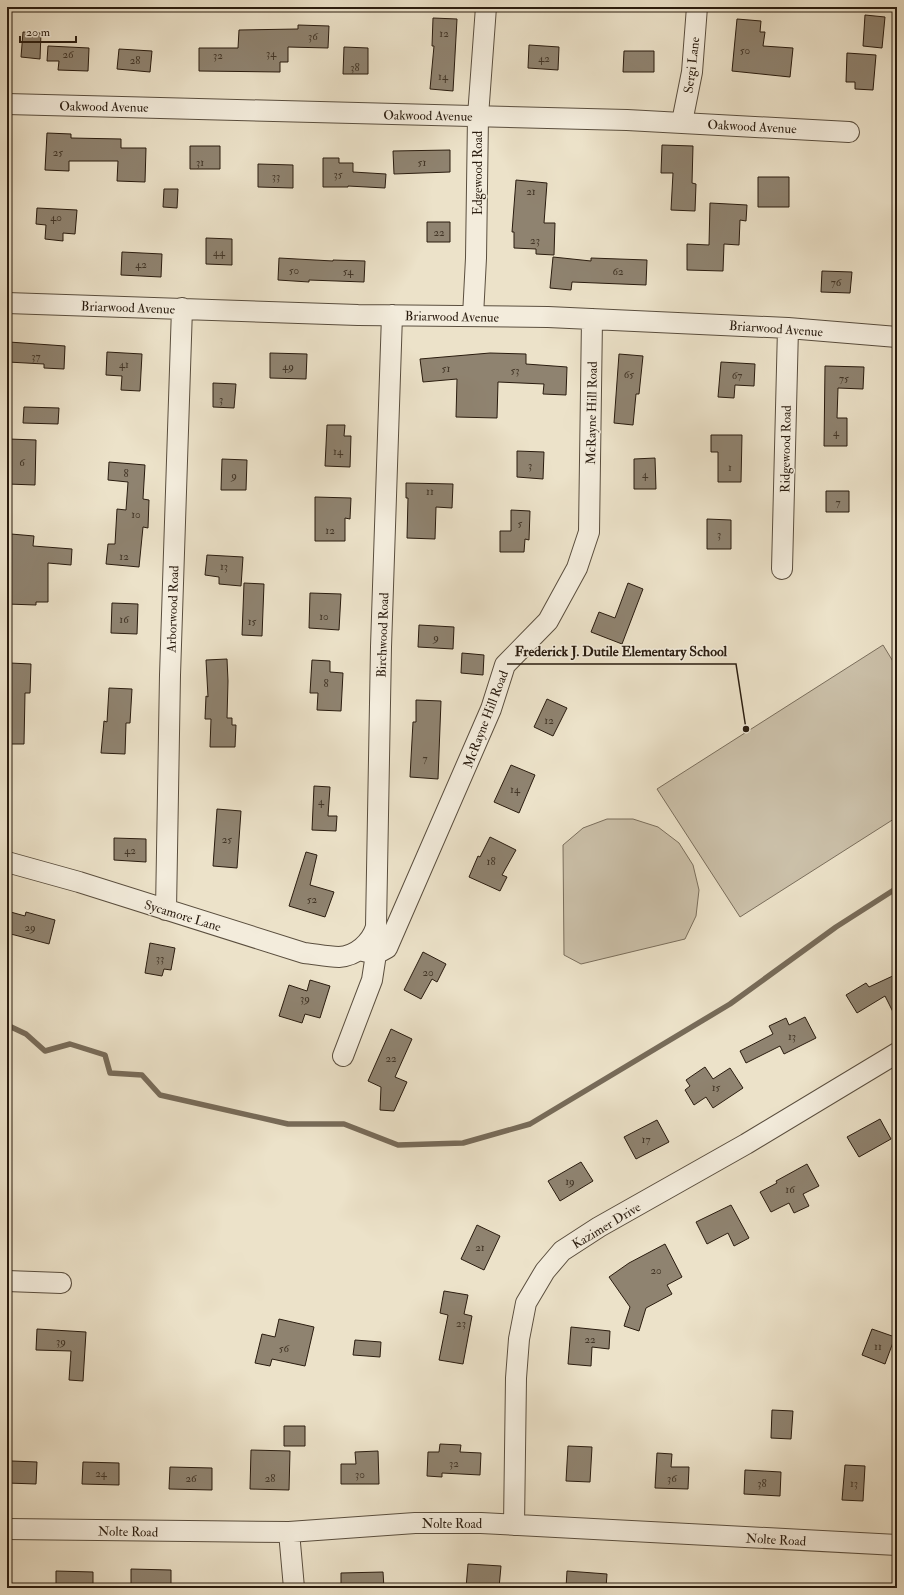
<svg xmlns="http://www.w3.org/2000/svg" width="904" height="1595" viewBox="0 0 904 1595" font-family="'IM FELL Double Pica',serif">
  <rect width="100%" height="100%" fill="#ece2c9"/>
  <filter id="stains"><feTurbulence type="fractalNoise" baseFrequency=".005" numOctaves="4"/><feColorMatrix values="0 0 0 0 .2 0 0 0 0 .09 0 0 0 0 .02 0 0 0 .5 -.17"/></filter>
  <radialGradient id="worn" r=".72"><stop offset=".6" stop-color="#630" stop-opacity="0"/><stop offset="1" stop-color="#630" stop-opacity=".3"/></radialGradient>
  <path fill="#cbc0a9" stroke="#7a6e5c" d="M883,645L897,668V817L740,917L657,789Z
    M607,819H633L658,827L679,843L693,865L699,890L696,916L685,939L581,964L564,955L563,845L583,828Z"/>
  <g fill="none" stroke-linecap="round" stroke-linejoin="round">
    <path stroke="#776b59" stroke-width="5.5" d="M7,1025L26,1034L45,1051L70,1044L105,1055L110,1073L142,1075L160,1095L288,1124H344L398,1145L463,1143L530,1124L730,1004L836,927L897,888"/>
  </g>
  <path fill="#8f8370" stroke="#2a1c0f" d="M865,15L885,17L882,48L863,46Z
    M433,18L457,19L453,91L430,89L434,46H432Z
    M737,19L761,21L760,32H765L763,46L793,48L790,77L732,71Z
    M298,25L329,26L328,48L288,47V62H280V72L199,71V48H238L239,30L298,29Z
    M23,32L41,33L40,59L21,57Z
    M529,45L559,47L558,70L528,68Z
    M48,46L89,48L88,71L58,70L59,61H47Z
    M344,47L368,48V74H343Z
    M119,49L152,51L150,72L117,69Z
    M624,51H654V72H623Z
    M847,53L876,55L873,90L855,89V82H846Z
    M47,133L71,134V138L121,139V148H146L145,182L117,181L118,161H69V171L45,170Z
    M662,145L693,146L692,183L696,184L695,211L671,210L673,173H661Z
    M190,146H220V169H190Z
    M450,150V172L394,174L393,151Z
    M323,158H339V163H353V172L386,174L385,188L348,186V187H323Z
    M258,164L293,165V188L258,187Z
    M758,177H789V207H758Z
    M516,180L547,183L544,223H555L554,255L536,254V249L514,248V232H512Z
    M164,189H178L177,208L163,207Z
    M710,203L747,205L746,221L740,220L739,245L724,244L723,271L687,270V244L709,245Z
    M37,208L77,210L75,234L63,233V241L45,239L46,225L36,224Z
    M427,222H450V242H427Z
    M206,238L232,239V265L206,264Z
    M122,252L162,254L161,277L121,275Z
    M553,257L591,261V258L647,260L646,285L572,282L571,290L550,288Z
    M279,258L333,261V260L365,261L364,282L309,280V282L278,280Z
    M822,271L852,272L850,293L821,292Z
    M9,342L65,346L64,369L44,368V364L8,362Z
    M107,352L142,354L140,391L121,390L122,376L106,375Z
    M270,353L307,354L306,379L270,378Z
    M490,353L526,354V364L567,367L566,395L543,394L544,384L498,382L497,418L456,417L457,379L423,382L420,359Z
    M619,354L643,356L639,394H636L633,425L614,423Z
    M721,362L755,364L754,386L735,385L734,398L718,397Z
    M825,366L864,367L863,389L838,388L837,418H847V446H824Z
    M213,383L236,384L234,408L213,407Z
    M24,407L59,408L58,424L23,423Z
    M327,425H345L344,436H351L350,467L325,466Z
    M711,435H742L741,482H718V452H711Z
    M9,439L36,440L35,485L8,484Z
    M517,451L544,452L543,479L517,477Z
    M655,458L656,489H634V459Z
    M222,459L247,460L246,490H221Z
    M109,462L145,465L143,499L149,500L148,528L143,527L139,567L106,564L108,544H115L117,509L126,510L128,482L108,480Z
    M406,483L453,484L452,508L436,507L435,539L407,538L408,498H406Z
    M826,491H849V512H826Z
    M315,497L351,498L350,519L345,518V541H315Z
    M511,510L530,511L529,540L525,539L524,552H500V531H511Z
    M707,519L731,520V549H707Z
    M11,534L34,536L33,546L72,549L71,565L48,563V602H36V605L7,604V564H9Z
    M207,555L243,557L241,586L219,584V577L205,575Z
    M244,583L264,584L262,636L242,635Z
    M628,583L643,589L622,644L591,632L599,612L615,618Z
    M310,593L341,594L339,630L309,628Z
    M112,603L138,604L137,634L111,633Z
    M419,625L454,627L453,649L418,647Z
    M462,653L484,655L483,675L461,673Z
    M227,659L228,681L227,718H232V725H236L235,747H210L211,719H205L206,696L208,697L206,660Z
    M312,660L330,661V672L343,673L341,711L317,710L318,693H310Z
    M10,663L31,664L30,693H25L24,744H7V712H10Z
    M109,688L132,689L130,723H126L125,754L101,753L104,721L107,722Z
    M547,699L567,708L553,736L534,727Z
    M416,700L441,701L438,779L410,777L413,722H416Z
    M511,765L535,775L519,813L494,802Z
    M314,786L330,787L328,816H337L336,831L312,830Z
    M217,809L241,811L237,868L213,866Z
    M490,837L516,850L502,875L507,877L500,891L469,877L478,856L480,857Z
    M114,838L146,839V862L114,860Z
    M306,852L317,855L310,885L334,892L325,917L289,906Z
    M7,911L25,916L26,912L55,920L49,944L7,933Z
    M150,943L175,948L171,970L164,969L162,976L145,973Z
    M423,952L446,964L437,982L432,979L421,999L404,990Z
    M897,974V1020L885,996L857,1013L846,995L866,983L869,987Z
    M310,980L330,986L320,1018L305,1014L302,1023L279,1016L289,985L307,991Z
    M805,1017L816,1038L784,1054L780,1046L746,1063L740,1051L773,1034L769,1026L786,1018L789,1025Z
    M391,1029L412,1039L395,1077L407,1082L394,1111L380,1110L381,1087L368,1081Z
    M705,1067L713,1079L730,1068L743,1088L713,1108L706,1097L694,1105L685,1090L690,1086L686,1080Z
    M880,1119L891,1139L859,1157L847,1137Z
    M657,1120L669,1142L636,1159L624,1137Z
    M581,1162L593,1181L560,1201L548,1181Z
    M807,1164L819,1186L803,1194L809,1206L794,1213L789,1203L771,1212L760,1192L777,1183L776,1181Z
    M731,1205L749,1238L734,1246L728,1233L707,1244L696,1222Z
    M477,1225L500,1236L484,1270L461,1259Z
    M665,1244L682,1277L667,1285L672,1294L646,1308L639,1331L624,1326L630,1307L609,1277L629,1263Z
    M444,1291L468,1295L464,1314L472,1316L463,1364L439,1360L448,1315L440,1313Z
    M279,1319L314,1327L305,1366L272,1359L270,1366L255,1363L262,1334L275,1337Z
    M571,1327L610,1331L609,1349L592,1347L591,1366L568,1364Z
    M37,1329L86,1332L83,1381L69,1380L71,1351L36,1350Z
    M872,1329L895,1337L885,1364L862,1355Z
    M355,1340L381,1342L380,1357L353,1355Z
    M772,1410L793,1411L791,1439L771,1438Z
    M284,1426H305V1446H284Z
    M440,1444L461,1445L460,1452L481,1453L480,1475L442,1473V1477L427,1476L428,1452H439Z
    M568,1446L592,1447L590,1482L566,1481Z
    M251,1450L290,1451L289,1490L250,1489Z
    M378,1451L379,1484H341V1464H356L355,1452Z
    M657,1453L672,1454L671,1467H689L688,1489L655,1488Z
    M12,1461L37,1462L36,1484L7,1483V1462Z
    M83,1462L119,1463V1485L82,1484Z
    M845,1465L865,1466L863,1501L842,1500Z
    M170,1467L212,1468V1490L169,1489Z
    M745,1470L781,1472L780,1496L744,1494Z
    M468,1564L501,1566L499,1588H466Z
    M131,1569L171,1570V1588H131Z
    M56,1571L93,1572V1588H56Z
    M567,1571L607,1574L606,1588H566Z
    M383,1572L384,1588H341V1573Z"/>
  <g fill="none" stroke-linecap="round" stroke-linejoin="round">
    <defs>
      <path id="minor" d="M7,104L627,120L849,132
        M682,122L692,72L697,7
        M7,303L358,315L548,317L788,328L897,337
        M473,316L476,258L478,116L486,7
        M782,569L788,328
        M7,862L79,882L304,953C315,954 327,957 339,957C356,956 371,943 376,927L381,647L392,315
        M166,910L170,675L182,308
        M359,950L376,954L387,948L491,709L505,665L548,621L577,568L589,532L592,319
        M343,1056L372,980L376,954
        M7,1281L61,1283
        M514,1525L516,1378L519,1339L526,1303L545,1271L562,1251L599,1227L746,1144L897,1053
        M7,1529L289,1532L415,1523H481L897,1545
        M289,1532L294,1588"/>
    </defs>
    <use href="#minor" stroke="#5a4e3e" stroke-width="22"/>
    <use href="#minor" stroke="#f3ecdc" stroke-width="20"/>
  </g>
  <g text-anchor="middle" stroke-width="3" stroke-linejoin="round" paint-order="stroke">
    <g font-size="11" fill="#433627">
      <text x="444" y="37">12</text>
      <text x="313" y="40">36</text>
      <text x="745" y="54">50</text>
      <text x="271" y="57">34</text>
      <text x="68" y="58">26</text>
      <text x="218" y="59">32</text>
      <text x="544" y="62">42</text>
      <text x="135" y="64">28</text>
      <text x="355" y="71">38</text>
      <text x="443" y="80">14</text>
      <text x="58" y="156">25</text>
      <text x="200" y="166">31</text>
      <text x="422" y="166">51</text>
      <text x="338" y="178">35</text>
      <text x="276" y="180">33</text>
      <text x="531" y="195">21</text>
      <text x="56" y="221">40</text>
      <text x="439" y="236">22</text>
      <text x="535" y="244">23</text>
      <text x="219" y="256">44</text>
      <text x="141" y="268">42</text>
      <text x="294" y="274">50</text>
      <text x="348" y="275">54</text>
      <text x="618" y="275">62</text>
      <text x="836" y="286">76</text>
      <text x="36" y="360">37</text>
      <text x="124" y="368">41</text>
      <text x="288" y="370">49</text>
      <text x="446" y="372">51</text>
      <text x="515" y="374">53</text>
      <text x="629" y="378">65</text>
      <text x="737" y="379">67</text>
      <text x="844" y="382">75</text>
      <text x="221" y="403">3</text>
      <text x="836" y="436">4</text>
      <text x="338" y="455">14</text>
      <text x="22" y="466">6</text>
      <text x="530" y="469">3</text>
      <text x="730" y="471">1</text>
      <text x="126" y="477">8</text>
      <text x="645" y="478">4</text>
      <text x="234" y="479">9</text>
      <text x="430" y="495">11</text>
      <text x="838" y="506">7</text>
      <text x="136" y="518">10</text>
      <text x="520" y="527">5</text>
      <text x="330" y="534">12</text>
      <text x="719" y="538">3</text>
      <text x="124" y="560">12</text>
      <text x="224" y="570">13</text>
      <text x="324" y="620">10</text>
      <text x="124" y="623">16</text>
      <text x="252" y="625">15</text>
      <text x="436" y="641">9</text>
      <text x="326" y="687">8</text>
      <text x="549" y="724">12</text>
      <text x="425" y="762">7</text>
      <text x="515" y="793">14</text>
      <text x="321" y="805">4</text>
      <text x="227" y="843">25</text>
      <text x="130" y="854">42</text>
      <text x="491" y="865">18</text>
      <text x="312" y="903">52</text>
      <text x="30" y="931">29</text>
      <text x="160" y="962">33</text>
      <text x="428" y="976">20</text>
      <text x="305" y="1002">39</text>
      <text x="792" y="1040">13</text>
      <text x="391" y="1062">22</text>
      <text x="716" y="1091">15</text>
      <text x="646" y="1143">17</text>
      <text x="570" y="1185">19</text>
      <text x="790" y="1193">16</text>
      <text x="480" y="1251">21</text>
      <text x="656" y="1274">20</text>
      <text x="461" y="1327">23</text>
      <text x="590" y="1343">22</text>
      <text x="61" y="1345">39</text>
      <text x="878" y="1350">11</text>
      <text x="284" y="1352">56</text>
      <text x="454" y="1467">32</text>
      <text x="101" y="1477">24</text>
      <text x="360" y="1478">30</text>
      <text x="191" y="1482">26</text>
      <text x="270" y="1482">28</text>
      <text x="672" y="1482">36</text>
      <text x="762" y="1487">38</text>
      <text x="854" y="1487">13</text>
    </g>
    <g font-size="13" fill="#2a1c0f" stroke="#f3ecdc">
      <text transform="translate(691 65) rotate(-83)" y="5">Sergi Lane</text>
      <text transform="translate(104 106) rotate(1)" y="5">Oakwood Avenue</text>
      <text transform="translate(428 115) rotate(1)" y="5">Oakwood Avenue</text>
      <text transform="translate(752 126) rotate(3)" y="5">Oakwood Avenue</text>
      <text transform="translate(477 173) rotate(-90)" y="5">Edgewood Road</text>
      <text transform="translate(128 307) rotate(2)" y="5">Briarwood Avenue</text>
      <text transform="translate(452 316) rotate(1)" y="5">Briarwood Avenue</text>
      <text transform="translate(776 328) rotate(4)" y="5">Briarwood Avenue</text>
      <text transform="translate(591 413) rotate(-89)" y="5">McRayne Hill Road</text>
      <text transform="translate(785 449) rotate(-89)" y="5">Ridgewood Road</text>
      <text transform="translate(172 609) rotate(-88)" y="5">Arborwood Road</text>
      <text transform="translate(382 635) rotate(-88)" y="5">Birchwood Road</text>
      <text transform="translate(485 719) rotate(-69)" y="5">McRayne Hill Road</text>
      <text transform="translate(183 915) rotate(17)" y="5">Sycamore Lane</text>
      <text transform="translate(606 1225) rotate(-31)" y="5">Kazimer Drive</text>
      <text x="452" y="1528">Nolte Road</text>
      <text transform="translate(128 1531) rotate(1)" y="5">Nolte Road</text>
      <text transform="translate(776 1539) rotate(3)" y="5">Nolte Road</text>
    </g>
  </g>
  <path fill="none" stroke="#2a1c0f" stroke-width="1.5" d="M746 729L736 664H507"/>
  <circle fill="#2a1c0f" stroke="#f3ecdc" stroke-width="1.5" cx="746" cy="729" r="4"/>
  <g font-size="14" text-anchor="middle" font-weight="bold" fill="#2a1c0f" stroke="#f3ecdc" stroke-width="3" stroke-linejoin="round" paint-order="stroke">
    <text x="621" y="656">Frederick J. Dutile Elementary School</text>
  </g>
  <rect width="904" height="1595" fill="none" stroke="#ece2c9" stroke-width="24"/>
  <rect x="8" y="8" width="888" height="1579" fill="none" stroke="#2a1c0f" stroke-width="2"/>
  <rect x="12" y="12" width="880" height="1571" fill="none" stroke="#2a1c0f"/>
  <path d="M20 36v6h56v-6" fill="none" stroke="#2a1c0f" stroke-width="2"/>
  <text x="26" y="36" font-size="12" fill="#2a1c0f" stroke="#f3ecdc" stroke-width="3" paint-order="stroke">20 m</text>
  <rect width="100%" height="100%" filter="url(#stains)"/>
  <rect width="100%" height="100%" fill="url(#worn)"/>
</svg>
